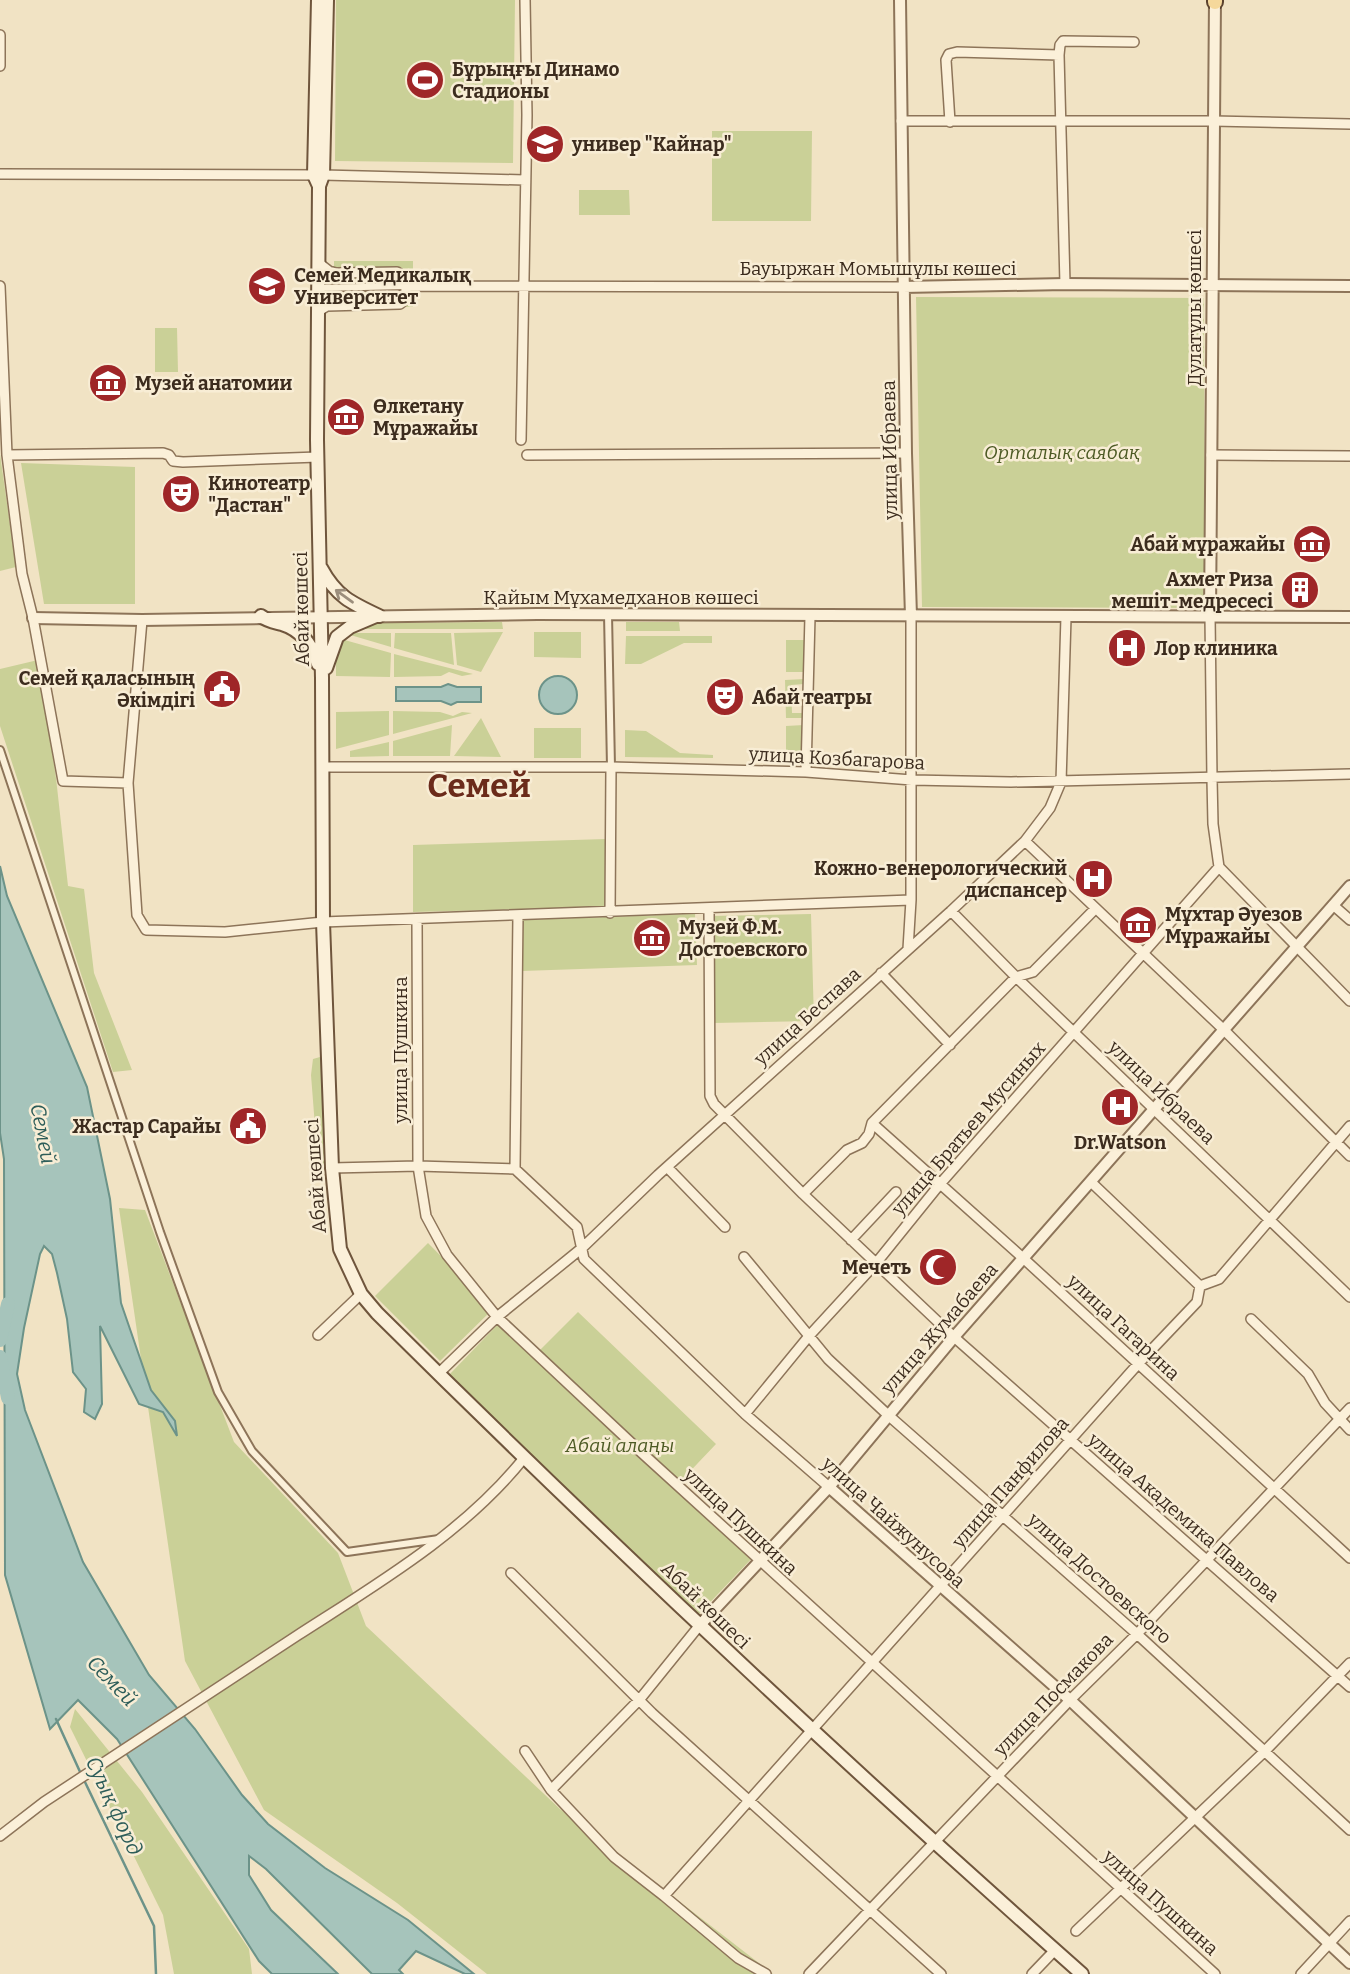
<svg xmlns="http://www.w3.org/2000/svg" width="1350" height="1974" viewBox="0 0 1350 1974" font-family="Bitter,serif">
  <rect width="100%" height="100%" fill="#f1e3c4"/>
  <path fill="#cad097" d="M336,0H515L513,163L335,161Z
    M712,131H812L811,221H712Z
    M579,190H629L630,215H579Z
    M334,261H413V307H334Z
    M916,297L1204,298L1205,608L922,607Z
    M155,328H177L178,372H155Z
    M0,454L16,567L0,571Z
    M21,463L135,467V604H44Z
    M502,622L503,629H353L379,623Z
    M626,622H679L680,631H626Z
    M503,632L481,672L457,665L454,633Z
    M534,632H581V658L534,657Z
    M350,633H391V647L347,634Z
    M395,633H451L454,665L394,648Z
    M626,636H712V643H684L641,664H625Z
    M341,639L391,653L390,677L336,676V653Z
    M786,640H805V672H786Z
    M394,654L473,674L462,676L449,672L441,676L394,677Z
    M38,660L56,778L68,886L84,889L94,973L132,1070L113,1072L0,726V669Z
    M805,679L804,684L791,685L792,713H805V718H786L785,680Z
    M389,711V735L336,749V712Z
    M393,711L440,712L453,716L462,712L472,713L393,734Z
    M481,718L501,757L454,756Z
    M452,725L450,756H393V741Z
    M804,725L805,757H786V726Z
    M534,728H581V758H534Z
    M625,730L646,731L680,753L713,755V758L625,757Z
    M389,742V756L350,757V751Z
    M606,839L608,907L413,912V845Z
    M695,914L697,965L522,971L520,920Z
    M811,914L814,1021L713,1023L710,916Z
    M327,1055L332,1168L318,1165L311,1075L313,1059Z
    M119,1208L145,1210L234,1442L338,1553L366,1626L560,1809L773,1974H487L397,1903L264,1810L185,1661Z
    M428,1243L493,1309L440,1361L375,1296Z
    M578,1312L716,1444L679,1483L754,1556L698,1615L449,1375L505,1317L540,1350Z
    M75,1709L142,1792L249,1949L252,1974H174L163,1915L70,1727Z"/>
  <path fill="#a6c4bb" stroke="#6c9389" stroke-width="2" d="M539 695a19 19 0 1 1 38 0a19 19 0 1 1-38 0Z
    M448,684L457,687H481V702H457L451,705L441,701H396V687H441Z
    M0,866L7,896L87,1087L110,1199L121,1303L151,1390L175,1421L177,1436L163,1412L139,1404L100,1326L102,1404L95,1419L84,1412L86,1389L73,1372L67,1319L57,1273L52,1254L44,1246L40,1254L24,1328L17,1374L25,1410L83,1562L149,1675L195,1729L242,1795L268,1824L325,1868L408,1920L474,1974H465L416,1951L399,1970L403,1974H372L266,1869L249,1856V1875L271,1910L338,1974H272L259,1961L117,1739L78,1700L50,1729L5,1575L4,1159L0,1133Z"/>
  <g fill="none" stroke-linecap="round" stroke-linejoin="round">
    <path stroke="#6c9389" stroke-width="2.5" d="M56,1719L81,1774
      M84,1780L154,1926L156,1974"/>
    <path stroke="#a6c4bb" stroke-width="14" d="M0,1340L8,1304
      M0,1357L8,1398"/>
    <defs>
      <path id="pedestrian" d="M319,288L407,286
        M608,614L611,767
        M0,750L160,1232L218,1392L252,1451L347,1552L439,1539"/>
      <path id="minor" d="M0,35V66
        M1059,55L1065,284
        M901,121H1213L1350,124
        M950,122L946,60L949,54L957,52L1059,55L1060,45L1063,41L1134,42
        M0,174L323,175L525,180
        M0,286L7,455L22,574L33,618L63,781L128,783
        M407,286L903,287
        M319,311L327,306L400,304L406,299C406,287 407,278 397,272L336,273L329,271L320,264
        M521,440L527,115L525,0
        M7,455L163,453L169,455L173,461L183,462L318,457
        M527,455L906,453
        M1211,455L1350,456
        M1210,616L1212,779L1213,824L1219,867L1350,1001
        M142,620L128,783L137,915L146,930L225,932L323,922L911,900
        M323,767H611L806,772L912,780L1011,782L1350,774
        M806,772L810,616
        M1025,841L1224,1030L1350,1156
        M1333,905L1350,920
        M709,909L710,1096L714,1104L803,1194L954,1337L1350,1687
        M951,911L1016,977L1350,1297
        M610,913L611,767
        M518,915L515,1169L577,1227L584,1259L745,1414L829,1487
        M417,919L418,1166L426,1216L447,1255L497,1317L642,1453L1215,1974
        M908,949L911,900V616
        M881,973L950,1045
        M872,1123L1023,1258L1350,1558
        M667,1167L725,1227
        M332,1168L418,1166L515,1169
        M1091,1182L1200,1286
        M803,1194L847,1150L862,1143L869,1134L872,1123L1016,977L1033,972L1095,909
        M851,1240L896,1192
        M744,1257L828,1359L888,1415L1137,1634L1350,1830
        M1251,1319L1308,1374L1325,1403L1350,1430
        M318,1335L361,1294
        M438,1374L497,1317L582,1248L658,1175L951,911L1025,841L1050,808L1061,782L1066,617
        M745,1414L809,1336L877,1262L940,1184L1219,867
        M511,1573L652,1713L941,1974
        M525,1751L551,1790L614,1857L664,1896L738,1958L766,1974
        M551,1790L640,1699L699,1626
        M0,1836L44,1802C128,1746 213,1691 298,1635C377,1584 464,1533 524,1458
        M664,1896L1138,1364L1197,1302L1200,1286L1219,1279L1350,1126
        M1076,1931L1265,1751L1350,1663
        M809,1974L1070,1700L1137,1634L1350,1408
        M1032,1974L1055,1950
        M1301,1974L1350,1921"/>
      <path id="tertiary" d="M900,0L906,453L911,616
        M903,287L1065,284L1350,286
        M1210,616L1215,0
        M33,618L142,620L537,614L1350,617
        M829,1487L1070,1700L1350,1963
        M699,1626L829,1487L954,1337L1350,886"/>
      <path id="secondary" d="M318,0L314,175L319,186
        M327,0L323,175L319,186L317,440L322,678L323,922L332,1168L340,1249L361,1294L377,1313C606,1540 840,1760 1082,1974
        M321,568C336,596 351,603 379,616
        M261,616C267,621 274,622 282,624C302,630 312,645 318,664
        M326,668L337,637L350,627L376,616"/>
      <path id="primary" d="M1215,2V0"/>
    </defs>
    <use href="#pedestrian" stroke="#8d7459" stroke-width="10"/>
    <use href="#minor" stroke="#8d7459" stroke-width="12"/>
    <use href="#tertiary" stroke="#8d7459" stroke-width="14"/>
    <use href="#secondary" stroke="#6f553c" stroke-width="16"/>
    <use href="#primary" stroke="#5b422e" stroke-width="18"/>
    <use href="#pedestrian" stroke="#fbf0d9" stroke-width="6"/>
    <use href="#minor" stroke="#fbf0d9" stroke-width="9"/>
    <use href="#tertiary" stroke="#fbf0d9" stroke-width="10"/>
    <use href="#secondary" stroke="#fbf0d9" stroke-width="12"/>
    <use href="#primary" stroke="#f5d89b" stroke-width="14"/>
  </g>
  <defs><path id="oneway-shaft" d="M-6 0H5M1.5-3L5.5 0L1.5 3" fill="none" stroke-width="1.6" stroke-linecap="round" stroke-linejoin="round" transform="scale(1.75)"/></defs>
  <use stroke="#9c8e7c" href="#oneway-shaft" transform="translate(344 596) rotate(-144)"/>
  <defs>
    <symbol id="stadium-disc" viewBox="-11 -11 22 22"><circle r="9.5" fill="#9f2628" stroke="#f8edd5"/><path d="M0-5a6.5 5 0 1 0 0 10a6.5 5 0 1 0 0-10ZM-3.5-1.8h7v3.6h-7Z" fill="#fff"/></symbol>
    <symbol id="university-disc" viewBox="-11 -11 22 22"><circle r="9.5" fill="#9f2628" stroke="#f8edd5"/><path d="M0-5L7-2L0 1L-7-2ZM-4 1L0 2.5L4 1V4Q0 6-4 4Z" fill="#fff"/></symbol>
    <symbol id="museum-disc" viewBox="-11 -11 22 22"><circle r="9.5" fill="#9f2628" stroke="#f8edd5"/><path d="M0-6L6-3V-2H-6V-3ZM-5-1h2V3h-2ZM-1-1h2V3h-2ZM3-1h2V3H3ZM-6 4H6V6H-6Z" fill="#fff"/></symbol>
    <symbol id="theatre-disc" viewBox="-11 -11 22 22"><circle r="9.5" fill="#9f2628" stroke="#f8edd5"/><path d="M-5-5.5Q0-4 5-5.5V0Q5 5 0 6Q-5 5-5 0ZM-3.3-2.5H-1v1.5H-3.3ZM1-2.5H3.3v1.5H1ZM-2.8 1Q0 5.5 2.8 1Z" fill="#fff"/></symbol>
    <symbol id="building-disc" viewBox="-11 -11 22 22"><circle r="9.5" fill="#9f2628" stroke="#f8edd5"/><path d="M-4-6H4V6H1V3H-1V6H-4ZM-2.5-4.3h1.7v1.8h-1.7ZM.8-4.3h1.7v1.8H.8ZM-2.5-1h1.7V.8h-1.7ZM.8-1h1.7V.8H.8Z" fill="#fff"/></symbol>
    <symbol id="hospital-disc" viewBox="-11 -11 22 22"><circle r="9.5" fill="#9f2628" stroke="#f8edd5"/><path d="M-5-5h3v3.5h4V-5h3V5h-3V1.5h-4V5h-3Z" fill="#fff"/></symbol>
    <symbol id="civic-disc" viewBox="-11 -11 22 22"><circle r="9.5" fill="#9f2628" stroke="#f8edd5"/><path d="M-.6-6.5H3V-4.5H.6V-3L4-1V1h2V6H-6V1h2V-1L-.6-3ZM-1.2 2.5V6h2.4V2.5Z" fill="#fff"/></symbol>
    <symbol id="mosque-disc" viewBox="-11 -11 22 22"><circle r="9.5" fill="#9f2628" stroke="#f8edd5"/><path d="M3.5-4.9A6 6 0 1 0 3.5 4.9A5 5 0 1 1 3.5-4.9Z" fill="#fff"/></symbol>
  </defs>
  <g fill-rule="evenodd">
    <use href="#stadium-disc" x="403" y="58" width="44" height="44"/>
    <use href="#university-disc" x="523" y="122" width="44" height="44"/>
    <use href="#university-disc" x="245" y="264" width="44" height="44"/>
    <use href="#museum-disc" x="86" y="361" width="44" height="44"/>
    <use href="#museum-disc" x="324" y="395" width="44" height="44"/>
    <use href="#theatre-disc" x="159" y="472" width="44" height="44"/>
    <use href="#museum-disc" x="1290" y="522" width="44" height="44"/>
    <use href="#building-disc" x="1278" y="568" width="44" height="44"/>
    <use href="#hospital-disc" x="1105" y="626" width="44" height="44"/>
    <use href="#civic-disc" x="200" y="667" width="44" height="44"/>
    <use href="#theatre-disc" x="703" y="675" width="44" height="44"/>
    <use href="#hospital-disc" x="1072" y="857" width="44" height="44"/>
    <use href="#museum-disc" x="1116" y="903" width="44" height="44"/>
    <use href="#museum-disc" x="630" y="916" width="44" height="44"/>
    <use href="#hospital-disc" x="1098" y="1085" width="44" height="44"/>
    <use href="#civic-disc" x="226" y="1104" width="44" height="44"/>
    <use href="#mosque-disc" x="916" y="1245" width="44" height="44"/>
  </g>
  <g text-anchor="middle" stroke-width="5" stroke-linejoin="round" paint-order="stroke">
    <g font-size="19" font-weight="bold" fill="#3c2c1e" stroke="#f8edd5" text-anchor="start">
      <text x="452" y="76">Бұрыңғы Динамо<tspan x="452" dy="22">Стадионы</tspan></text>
      <text x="572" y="151">универ "Кайнар"</text>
      <text x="294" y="282">Семей Медикалық<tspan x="294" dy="22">Университет</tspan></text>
      <text x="135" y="390">Музей анатомии</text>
      <text x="373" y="413">Өлкетану<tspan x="373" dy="22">Мұражайы</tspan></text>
      <text x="208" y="490">Кинотеатр<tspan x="208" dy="22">"Дастан"</tspan></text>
      <text x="1285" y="551" text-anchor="end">Абай мұражайы</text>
      <text x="1273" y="586" text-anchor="end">Ахмет Риза<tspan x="1273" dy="22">мешіт-медресесі</tspan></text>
      <text x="1154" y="655">Лор клиника</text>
      <text x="195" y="685" text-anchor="end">Семей қаласының<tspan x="195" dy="22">Әкімдігі</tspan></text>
      <text x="752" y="704">Абай театры</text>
      <text x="1067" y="875" text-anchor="end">Кожно-венерологический<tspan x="1067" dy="22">диспансер</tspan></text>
      <text x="1165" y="921">Мұхтар Әуезов<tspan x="1165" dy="22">Мұражайы</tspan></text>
      <text x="679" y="934">Музей Ф.М.<tspan x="679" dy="22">Достоевского</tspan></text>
      <text x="221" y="1133" text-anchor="end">Жастар Сарайы</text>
      <text x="1120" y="1149" text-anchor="middle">Dr.Watson</text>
      <text x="911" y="1274" text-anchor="end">Мечеть</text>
    </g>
    <g font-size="19" fill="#3c2c1e" stroke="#f8edd5">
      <text x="878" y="275">Бауыржан Момышұлы көшесі</text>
      <text transform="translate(1194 308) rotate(-90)" y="7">Дулатұлы көшесі</text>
      <text transform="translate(889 450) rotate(-91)" y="7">улица Ибраева</text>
      <text x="621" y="604">Қайым Мұхамедханов көшесі</text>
      <text transform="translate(301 609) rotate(-91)" y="7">Абай көшесі</text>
      <text transform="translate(837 758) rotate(3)" y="7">улица Козбагарова</text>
      <text transform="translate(807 1016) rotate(-42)" y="7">улица Беспава</text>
      <text transform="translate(400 1050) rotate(-90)" y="7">улица Пушкина</text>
      <text transform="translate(1162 1092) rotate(44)" y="7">улица Ибраева</text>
      <text transform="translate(968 1128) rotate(-49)" y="7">улица Братьев Мусиных</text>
      <text transform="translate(315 1176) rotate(-94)" y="7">Абай көшесі</text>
      <text transform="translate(1124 1327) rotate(43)" y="7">улица Гагарина</text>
      <text transform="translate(939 1328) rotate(-49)" y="7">улица Жумабаева</text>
      <text transform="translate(1010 1482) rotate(-49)" y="7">улица Панфилова</text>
      <text transform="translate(1184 1517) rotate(41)" y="7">улица Академика Павлова</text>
      <text transform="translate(741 1521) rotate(43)" y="7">улица Пушкина</text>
      <text transform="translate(894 1522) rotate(42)" y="7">улица Чайжунусова</text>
      <text transform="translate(1100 1578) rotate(42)" y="7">улица Достоевского</text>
      <text transform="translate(706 1605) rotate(44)" y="7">Абай көшесі</text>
      <text transform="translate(1053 1694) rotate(-46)" y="7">улица Посмакова</text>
      <text transform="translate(1161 1902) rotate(42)" y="7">улица Пушкина</text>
    </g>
    <g font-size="19" font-style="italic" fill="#4d5a24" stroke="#f8edd5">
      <text x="1062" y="459">Орталық саябақ</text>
      <text x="620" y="1452">Абай алаңы</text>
    </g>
    <g font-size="21" font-style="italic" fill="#2d5d59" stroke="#f8edd5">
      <text transform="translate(43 1134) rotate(79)" y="7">Семей</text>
      <text transform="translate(112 1681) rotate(46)" y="7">Семей</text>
      <text transform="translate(114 1806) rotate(65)" y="7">Суық форд</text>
    </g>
    <g font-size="33" font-weight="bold" fill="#6b2b1b" stroke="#f8edd5">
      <text x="479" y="797">Семей</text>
    </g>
  </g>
</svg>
